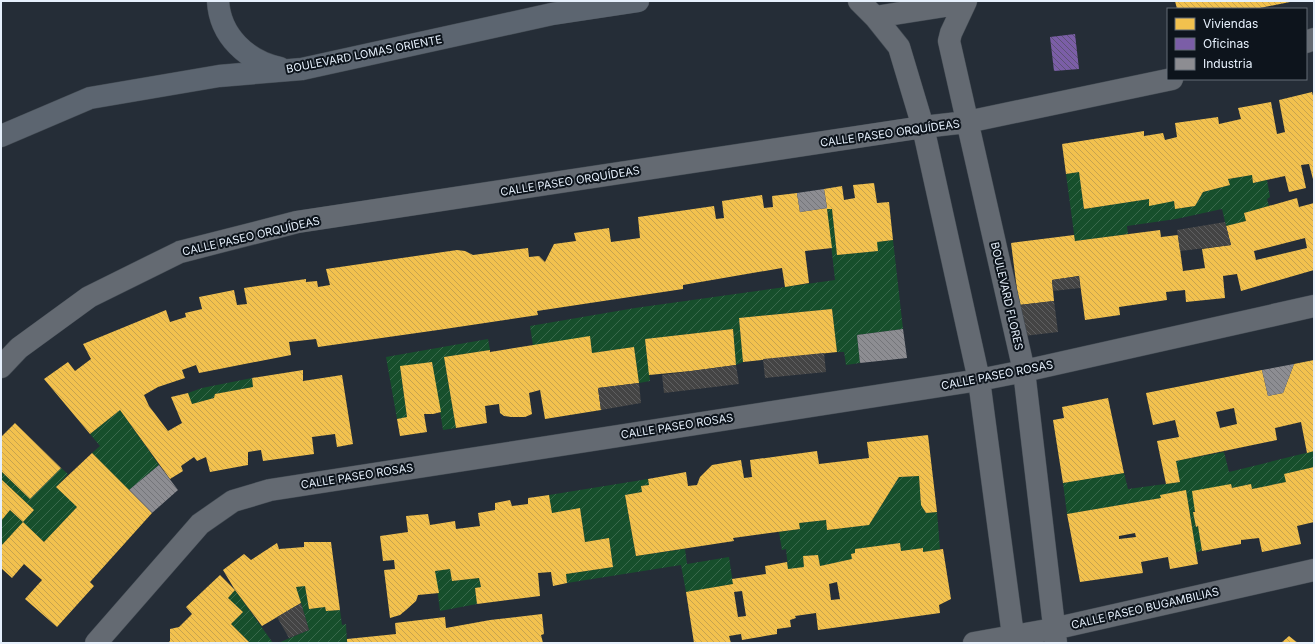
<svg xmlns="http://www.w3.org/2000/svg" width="1315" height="644" viewBox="0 0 1315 644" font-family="Inter,sans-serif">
  <defs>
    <pattern id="garden-furrows" width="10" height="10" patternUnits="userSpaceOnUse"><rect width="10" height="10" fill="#174f2c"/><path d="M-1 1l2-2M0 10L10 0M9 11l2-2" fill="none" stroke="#39694c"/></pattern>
    <pattern id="homes-back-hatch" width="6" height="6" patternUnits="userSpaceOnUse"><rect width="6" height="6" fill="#f2c14e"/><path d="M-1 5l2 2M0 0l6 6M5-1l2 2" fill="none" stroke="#c7a34e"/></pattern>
    <pattern id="offices-back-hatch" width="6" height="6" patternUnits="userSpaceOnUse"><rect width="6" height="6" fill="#7b5ea7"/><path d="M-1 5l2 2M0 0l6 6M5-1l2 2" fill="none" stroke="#5d5275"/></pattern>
    <pattern id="industry-back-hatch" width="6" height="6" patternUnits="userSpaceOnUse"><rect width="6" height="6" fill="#8d8d92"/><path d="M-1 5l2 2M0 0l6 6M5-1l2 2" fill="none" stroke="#74757a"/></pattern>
    <pattern id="building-back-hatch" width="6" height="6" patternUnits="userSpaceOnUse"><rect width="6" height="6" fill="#444"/><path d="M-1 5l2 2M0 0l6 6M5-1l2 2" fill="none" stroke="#5f5f60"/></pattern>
  </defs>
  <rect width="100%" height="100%" fill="#252d37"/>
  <path fill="url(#garden-furrows)" d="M1079,172L1084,209L1149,199L1150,205L1174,201L1175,209L1195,206L1203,192L1230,185L1228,179L1252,175L1253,183L1267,180L1270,197L1267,199L1269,206L1244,213L1246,221L1226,226L1222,209L1176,219L1127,226L1128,234L1075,241L1066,174Z
    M827,209H832L837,255L877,251V242L893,240L903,329L857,335L860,363L846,365L844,352H837L832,309L739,318L743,362L736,365L733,329L645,339L650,381L639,383L634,347L592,353L590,337L533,346L530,326L635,308L835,280Z
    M488,339L490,350L444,357L456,428L443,430L432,362L400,367L407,417L397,419L386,357Z
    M252,378L253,387L215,394L214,398L192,404L188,393L202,388Z
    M120,410L159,465L129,490L92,453L100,446L90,434Z
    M1314,451V467L1285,474L1286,482L1252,489L1251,484L1232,488L1231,484L1193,512L1196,527L1198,526L1202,551L1196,552L1186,490L1161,495V498L1067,514L1063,483L1124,473L1128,489L1180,482L1176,461L1224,452L1229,472Z
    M61,468L68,474L56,487L77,507L44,542L23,522L1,546V521L10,510L23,522L34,510L1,479V471L30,499Z
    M919,476L921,505L926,513L937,512L940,549L923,552V548L901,551L900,543L855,549V553L851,554L852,559L820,566L818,555L803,556L804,567L788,569L786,549L782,550L779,532L800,529L799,523L826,520L827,530L869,525L899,477Z
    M648,479L649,485L641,486L642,492L625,495L636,556L685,549L687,564L729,557L733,584L686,592L681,565L567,583L566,574L613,567L609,538L585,542L580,508L552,513L549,495Z
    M450,569L452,581L479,578L481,587L475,588L477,604L440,611L435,571Z
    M305,586L309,609L325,607L326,611L340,610L342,625L346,624L347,643H278L309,630L296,587Z
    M235,590L273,643H250L231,624L243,612L228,598Z"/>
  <path fill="url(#homes-back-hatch)" fill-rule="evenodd" d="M1175,1H1290V2L1255,9H1177Z
    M1312,92L1314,99V183L1309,164L1301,165L1306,188L1289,192L1285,176L1253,183L1252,175L1228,179L1230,185L1203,192L1195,206L1175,209L1174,201L1149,206V199L1084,209L1079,172L1066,174L1062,144L1144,131V136L1163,133L1165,140L1177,137L1175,123L1218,117L1219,124L1241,119L1238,108L1271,102L1277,134L1285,132L1279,100Z
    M874,183L877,203L889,202L893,240L877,242L878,251L837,255L832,209H827L832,248L805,251L809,283L785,287L782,268L683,285V289L537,311L538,315L438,330L318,347L316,339L289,342L291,355L199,373L196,365L182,370L185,378L158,387L144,395L149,406L168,431L182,423L171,397L188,393L192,404L214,398L215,394L253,387L252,378L303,370V381L342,375L353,444L337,447L335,434L312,437L314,454L263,461L261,450L248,452V465L210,472L206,457L197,461L194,457L181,466L183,471L170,479L120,410L90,434L44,379L68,362L75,371L91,359L83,344L166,310L170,322L186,317L185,313L202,309L199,297L234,290L237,305L247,304L244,288L306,279V282L317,281L318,287L330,285L326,269L457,250L465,251L473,255L528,248L529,257L539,256L545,262L554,244L576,241L574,233L609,228L611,242L640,238L638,217L714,206L716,219L724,218L722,201L762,195L764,208L773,207L772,196L797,193L800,212L827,208L824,189L842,186L844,200L855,198L853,185Z
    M1297,198L1299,207L1314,203V270L1241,291L1237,274L1223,276L1225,298L1186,302L1185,290L1166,292L1167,300L1119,307L1120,315L1085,320L1079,276L1052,280L1054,301L1019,305L1011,243L1074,235L1075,241L1160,230L1161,237L1178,235L1183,271L1205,268L1202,249L1231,245L1226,226L1246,221L1244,213ZM1305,238L1307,248L1256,260L1254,251Z
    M832,309L837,352L743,362L739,318Z
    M733,329L736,365L691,371L649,375L645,339Z
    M590,336L592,353L634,347L639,383L598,388L601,410L545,419L540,390L529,393L532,414L525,417H511L504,416L500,413L499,404L485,406L487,423L456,428L444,357L490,350V352Z
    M1314,360V451L1307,453L1301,422L1275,428L1277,440L1176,461L1180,482L1166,484L1157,441L1179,437L1175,420L1153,425L1146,393L1262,370L1268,396L1283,393L1294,364ZM1234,408L1237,424L1220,428L1216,412Z
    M432,362L441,412L433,414H424L427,432L400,436L397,419L407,417L400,366Z
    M1108,398L1124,473L1063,483L1053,420L1064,418L1062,407Z
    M15,423L61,468L30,499L1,471V437Z
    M928,435L937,512L926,513L921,505L919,476L899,477L869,525L827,530L826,520L799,523L800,529L733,538L734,541L636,556L625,495L642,492L641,486L649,485L648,479L686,472L688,486L697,485L700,477L712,465L741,460L744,478L752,477L750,460L817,451L819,464L869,458L867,442Z
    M92,453L152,513L90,582L94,586L57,627L25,599L42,580L24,564L12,578L1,568V546L23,522L44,542L77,507L56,487Z
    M1314,467V522L1297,526L1301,544L1262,552L1259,538L1241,540V544L1202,551L1198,526L1196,527L1193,512H1195L1192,491L1231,484L1232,488L1251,484L1252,489L1286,482L1284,474Z
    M1,479L34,510L23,522L10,510L1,521Z
    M1186,490L1198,564L1170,569L1168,557L1141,562L1143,573L1080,582L1067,514L1161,498L1160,495ZM1135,533L1136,537L1119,539V536Z
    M549,495L552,513L580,508L585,542L609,538L613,567L566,574L567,583L553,586L551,572L538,573L540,596L477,604L475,588L481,587L479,578L452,581L450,569L435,571L439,593L418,595L416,601L406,610L400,615L390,618L384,570L395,569L394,560L383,561L380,536L408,532L406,516L428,514L430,525L455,521L456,529L480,526L478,513L495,510V503L510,500L512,506L528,504V498Z
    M304,542H331L340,610L326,611L325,607L309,609L305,586L296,587L301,603L262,626L235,590L228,598L243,612L231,624L250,643H168L170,641V629L179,627L192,614L186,607L220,575L235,590L223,570L244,554L251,560L277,543L279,549L304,547Z
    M900,543L901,551L923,548V552L943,549L951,599L939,605L940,613L818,630L816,613L795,616L796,618L790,620L791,627L777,629V634L742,640L741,634L729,636L731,643H694L686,592L733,584L732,579L766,574L765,566L787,562L788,569L804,567L803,556L818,555L820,566L852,559L851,554L855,553V549ZM837,582L840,599L831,600L829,584ZM742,591L746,616L738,617L734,592Z
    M542,614L544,634L541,635L543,643H347V639L396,634L395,623L445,617L446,628L490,620Z
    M1289,636L1298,643H1281Z"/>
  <path fill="url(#offices-back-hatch)" d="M1075,34L1079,69L1054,71L1050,37Z"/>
  <path fill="url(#industry-back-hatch)" d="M824,189L827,208L800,212L797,193Z
    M903,329L907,358L860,363L857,335Z
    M1294,364L1283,393L1268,396L1262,370Z
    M159,465L178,490L152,513L129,490Z"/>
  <path fill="url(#building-back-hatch)" d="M1225,222L1231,245L1180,251L1177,230Z
    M1079,276L1080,288L1053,291L1052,280Z
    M1054,301L1058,332L1024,336L1019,305Z
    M824,353L826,372L765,378L763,359Z
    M736,365L739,384L664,393L662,375Z
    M639,383L641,403L601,410L598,388Z
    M301,603L309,630L289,638L277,617Z"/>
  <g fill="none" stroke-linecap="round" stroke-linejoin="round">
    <defs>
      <path id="street" d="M859,1L875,17L899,47L923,127L979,380L1014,643
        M966,1L951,33L949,41L1024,371L1056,643
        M875,17L964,3
        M1306,42L1314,39
        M1,367L19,348L89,297L180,252L297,222L923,127L967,122L1172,79
        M96,643L200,524L233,501L270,490L979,380L1024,371L1314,306
        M974,643L1053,629L1314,570"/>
      <path id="secondary" d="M218,1C220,36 247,61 280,68
        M1,136L90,98L219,76L302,69L552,14L638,1"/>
    </defs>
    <use href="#street" stroke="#424a52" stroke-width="23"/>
    <use href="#secondary" stroke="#424a52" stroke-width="23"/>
    <use href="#street" stroke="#646a72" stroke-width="22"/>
    <use href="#secondary" stroke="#5c6570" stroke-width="22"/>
  </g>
  <g text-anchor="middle" stroke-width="4" stroke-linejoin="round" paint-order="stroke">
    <g font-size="11" fill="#e6f0fc" stroke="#0d141c">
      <text transform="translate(364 54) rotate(-11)" y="4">BOULEVARD LOMAS ORIENTE</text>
      <text transform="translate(890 133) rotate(-8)" y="4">CALLE PASEO ORQUÍDEAS</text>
      <text transform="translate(570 181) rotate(-9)" y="4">CALLE PASEO ORQUÍDEAS</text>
      <text transform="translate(251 236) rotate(-13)" y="4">CALLE PASEO ORQUÍDEAS</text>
      <text transform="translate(1007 296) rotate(77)" y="4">BOULEVARD FLORES</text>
      <text transform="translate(997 375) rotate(-11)" y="4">CALLE PASEO ROSAS</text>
      <text transform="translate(677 426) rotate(-9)" y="4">CALLE PASEO ROSAS</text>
      <text transform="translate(357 476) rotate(-9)" y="4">CALLE PASEO ROSAS</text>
      <text transform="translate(1145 608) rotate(-13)" y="4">CALLE PASEO BUGAMBILIAS</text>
    </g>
  </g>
  <rect width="1315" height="644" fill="none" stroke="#e6f0fc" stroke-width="4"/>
  <rect x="1167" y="8" width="140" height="72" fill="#0d141c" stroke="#646c76"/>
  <rect x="1175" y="18" width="20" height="12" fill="#f2c14e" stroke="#646c76"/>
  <text x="1203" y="28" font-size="12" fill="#e6f0fc">Viviendas</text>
  <rect x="1175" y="38" width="20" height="12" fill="#7b5ea7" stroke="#646c76"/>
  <text x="1203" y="48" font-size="12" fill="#e6f0fc">Oficinas</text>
  <rect x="1175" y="58" width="20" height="12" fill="#8d8d92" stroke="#646c76"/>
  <text x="1203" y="68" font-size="12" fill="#e6f0fc">Industria</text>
</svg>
